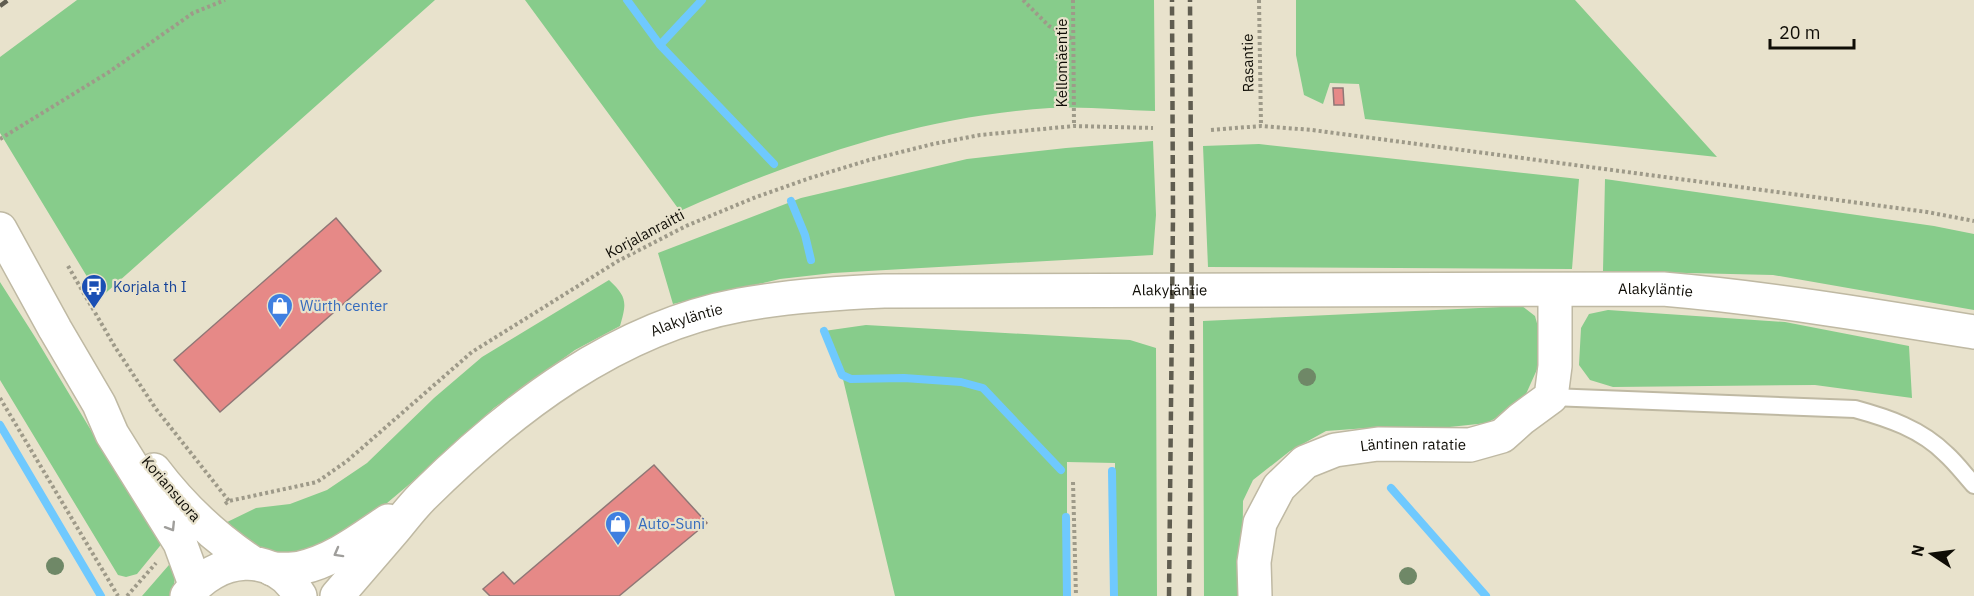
<svg xmlns="http://www.w3.org/2000/svg" width="1974" height="596" viewBox="0 0 1974 596" font-family="'IBM Plex Sans',sans-serif">
  <rect width="100%" height="100%" fill="#e8e2cc"/>
  <path fill="#87cc8b" d="M77,0H435L100,298L0,133V57Z
    M525,0H1154L1155,111C1120,110 1085,106 1050,108C921,116 797,159 680,211Z
    M1296,0H1575L1717,157L1365,119L1359,84L1330,83L1323,104L1304,95L1296,55Z
    M1153,141L1156,215L1153,255L833,273L780,279L673,304L658,253L801,198L967,159L1066,148Z
    M1259,144L1579,179L1572,269L1208,267L1203,146Z
    M1605,179L1934,226L1974,234V310L1773,275L1603,271Z
    M609,280C627,297 627,302 620,326L575,350L494,408L424,472L362,524L295,556L269,555L221,525L256,508L290,504L327,490L367,463L434,398L482,357Z
    M0,282L35,337L95,437L132,487L164,541L137,574L126,577L118,575L0,380Z
    M1522,306L1535,316L1541,338L1539,365L1522,403L1487,423L1431,429L1367,428L1326,431L1290,451L1253,480L1243,501L1242,596H1204L1203,321Z
    M1608,310L1785,322L1909,346L1912,398L1815,385L1613,387L1590,380L1579,365L1581,328L1589,314Z
    M866,325L1130,340L1156,348L1157,596H1115V463L1067,462V596H895L842,375L824,331Z
    M175,558L176,572L172,596H142Z"/>
  <g fill="none" stroke-linecap="round" stroke-linejoin="round">
    <path stroke="#6fc9fe" stroke-width="8" d="M627,0L660,45L774,164
      M660,45L702,0
      M791,201L805,235L811,260
      M824,331L842,375L851,379L904,378L961,382L983,388L1061,470
      M0,425L101,596
      M1112,471L1114,596
      M1391,488L1486,596
      M1066,517L1067,596"/>
  </g>
  <path fill="#e68987" stroke="#8f7776" stroke-width="1.5" d="M1333,88H1343L1344,105H1334Z
    M336,218L381,271L220,412L174,360Z
    M654,465L707,523L619,596H490L483,589L503,572L514,584Z"/>
  <g fill="none" stroke-linecap="round" stroke-linejoin="round">
    <defs>
      <path id="service" d="M1551,397L1855,409C1888,418 1921,429 1946,454C1956,463 1965,475 1974,485"/>
      <g id="minor">
        <path id="s1" d="M1255,596L1254,562L1260,523L1279,487L1305,462L1335,450L1378,444L1470,445L1502,436L1521,419L1551,397L1555,366V290"/>
      </g>
      <g id="tertiary">
        <path d="M272,569C281,569 291,570 300,568C333,561 361,539 388,521"/>
        <path id="s2" d="M337,596C356,574 375,552 393,531C403,519 412,507 423,496C511,409 616,328 740,305C788,296 836,293 884,291L1663,289C1767,298 1870,315 1974,332"/>
      </g>
      <path id="secondary" d="M0,229L55,329L99,404L112,434L180,543L195,584
        M154,470C182,507 215,538 253,563
        M187,596C216,556 274,549 300,596"/>
    </defs>
    <use href="#service" stroke="#bfb9a3" stroke-width="20"/>
    <use href="#minor" stroke="#bfb9a3" stroke-width="36"/>
    <use href="#tertiary" stroke="#bfb9a3" stroke-width="36"/>
    <use href="#secondary" stroke="#bfb9a3" stroke-width="36"/>
    <path stroke="#9e9a89" stroke-width="4" stroke-dasharray="3 3" stroke-linecap="butt" d="M1023,0L1049,26L1073,39
      M1073,0L1074,126
      M1259,0L1261,125
      M1211,130L1261,126L1312,130L1927,212L1974,221
      M0,139L109,72L193,13L225,0
      M68,266L115,347L156,409L229,501
      M0,398L118,596
      M1073,482L1076,596
      M225,504L229,501L317,482L347,461L472,352L618,261L686,226L756,197L810,178L869,160L933,144L980,135L1074,126L1153,128
      M127,596L156,563"/>
    <use href="#service" stroke="#fff" stroke-width="16"/>
    <use href="#minor" stroke="#fff" stroke-width="33"/>
    <use href="#tertiary" stroke="#fff" stroke-width="33"/>
    <use href="#secondary" stroke="#fff" stroke-width="33"/>
    <path stroke="#605d50" stroke-width="4.5" stroke-dasharray="9 4.5" stroke-linecap="butt" d="M0,6L8,0
      M1169,596L1173,215L1172,0
      M1189,596L1192,349L1190,0"/>
  </g>
  <g fill="#6f8867">
    <circle cx="1307" cy="377" r="9"/>
    <circle cx="55" cy="566" r="9"/>
    <circle cx="1408" cy="576" r="9"/>
  </g>
  <defs><path id="oneway-chevron" d="M-2-3.5L2.5 0L-2 3.5" fill="none" stroke-width="1.6" stroke-linecap="round" stroke-linejoin="round" transform="scale(1.5)"/></defs>
  <g stroke="#9f9e9b">
    <use href="#oneway-chevron" transform="translate(171 527) rotate(58)"/>
    <use href="#oneway-chevron" transform="translate(338 553) rotate(151)"/>
  </g>
  <defs>
    <symbol id="bus-pin" viewBox="-11 -11 22 30"><path d="M0 17L-7.5 6A9.5 9.5 0 1 1 7.5 6Z" fill="#1a4fb4" stroke="#e8e2cc"/><path d="M-5-6H5V4H4V6H2V4H-2V6H-4V4H-5ZM-3.5-4V0h7V-4ZM-3.5 1.2v1.5H-2V1.2ZM2 1.2v1.5H3.5V1.2Z" fill="#fff"/></symbol>
    <symbol id="shop-pin" viewBox="-11 -11 22 30"><path d="M0 17L-7.5 6A9.5 9.5 0 1 1 7.5 6Z" fill="#3f7fe0" stroke="#e8e2cc"/><path d="M-5-2.5h2.3a2.7 3.5 0 0 1 5.4 0H5L5.5 6h-11ZM-1.5-2.5h3a1.5 2.3 0 0 0-3 0Z" fill="#fff"/></symbol>
  </defs>
  <g fill-rule="evenodd">
    <use href="#bus-pin" x="79" y="272" width="30" height="40"/>
    <use href="#shop-pin" x="265" y="291" width="30" height="40"/>
    <use href="#shop-pin" x="603" y="509" width="30" height="40"/>
  </g>
  <g text-anchor="middle" stroke-width="4.5" stroke-linejoin="round" paint-order="stroke">
    <g font-size="15" fill="#0f0d06" stroke="#e8e2cc">
      <text transform="translate(1062 63) rotate(-90)" y="5">Kellomäentie</text>
      <text transform="translate(1248 63) rotate(-91)" y="5">Rasantie</text>
      <text transform="translate(645 234) rotate(-28)" y="5">Korjalanraitti</text>
      <text dy="5" stroke="none"><textPath href="#s2" startOffset="938">Alakyläntie</textPath></text>
      <text dy="5" stroke="none"><textPath href="#s2" startOffset="1424">Alakyläntie</textPath></text>
      <text dy="5" stroke="none"><textPath href="#s2" startOffset="452">Alakyläntie</textPath></text>
      <text dy="5" stroke="none"><textPath href="#s1" startOffset="261">Läntinen ratatie</textPath></text>
      <text transform="translate(171 489) rotate(49)" y="5">Koriansuora</text>
    </g>
    <g font-size="15" fill="#164399" stroke="#e8e2cc" text-anchor="start">
      <text x="113" y="292">Korjala th I</text>
    </g>
    <g font-size="15" fill="#366cbe" stroke="#e8e2cc" text-anchor="start">
      <text x="300" y="311">Würth center</text>
      <text x="638" y="529">Auto-Suni</text>
    </g>
  </g>
  <g transform="translate(1932 554) rotate(283)" stroke="#e8e2cc" stroke-width="4.5" paint-order="stroke">
  <path d="M0-4.5L10 22L0 15L-10 22Z" fill="#0f0d06"/>
  <text y="-9" font-size="16" font-weight="bold" text-anchor="middle" fill="#0f0d06">N</text>
  </g>
  <path d="M1770 39v9h84v-9" fill="none" stroke="#0f0d06" stroke-width="3"/>
  <text x="1779" y="39" font-size="18" fill="#0f0d06" stroke="#e8e2cc" stroke-width="4.5" paint-order="stroke">20 m</text>
</svg>
